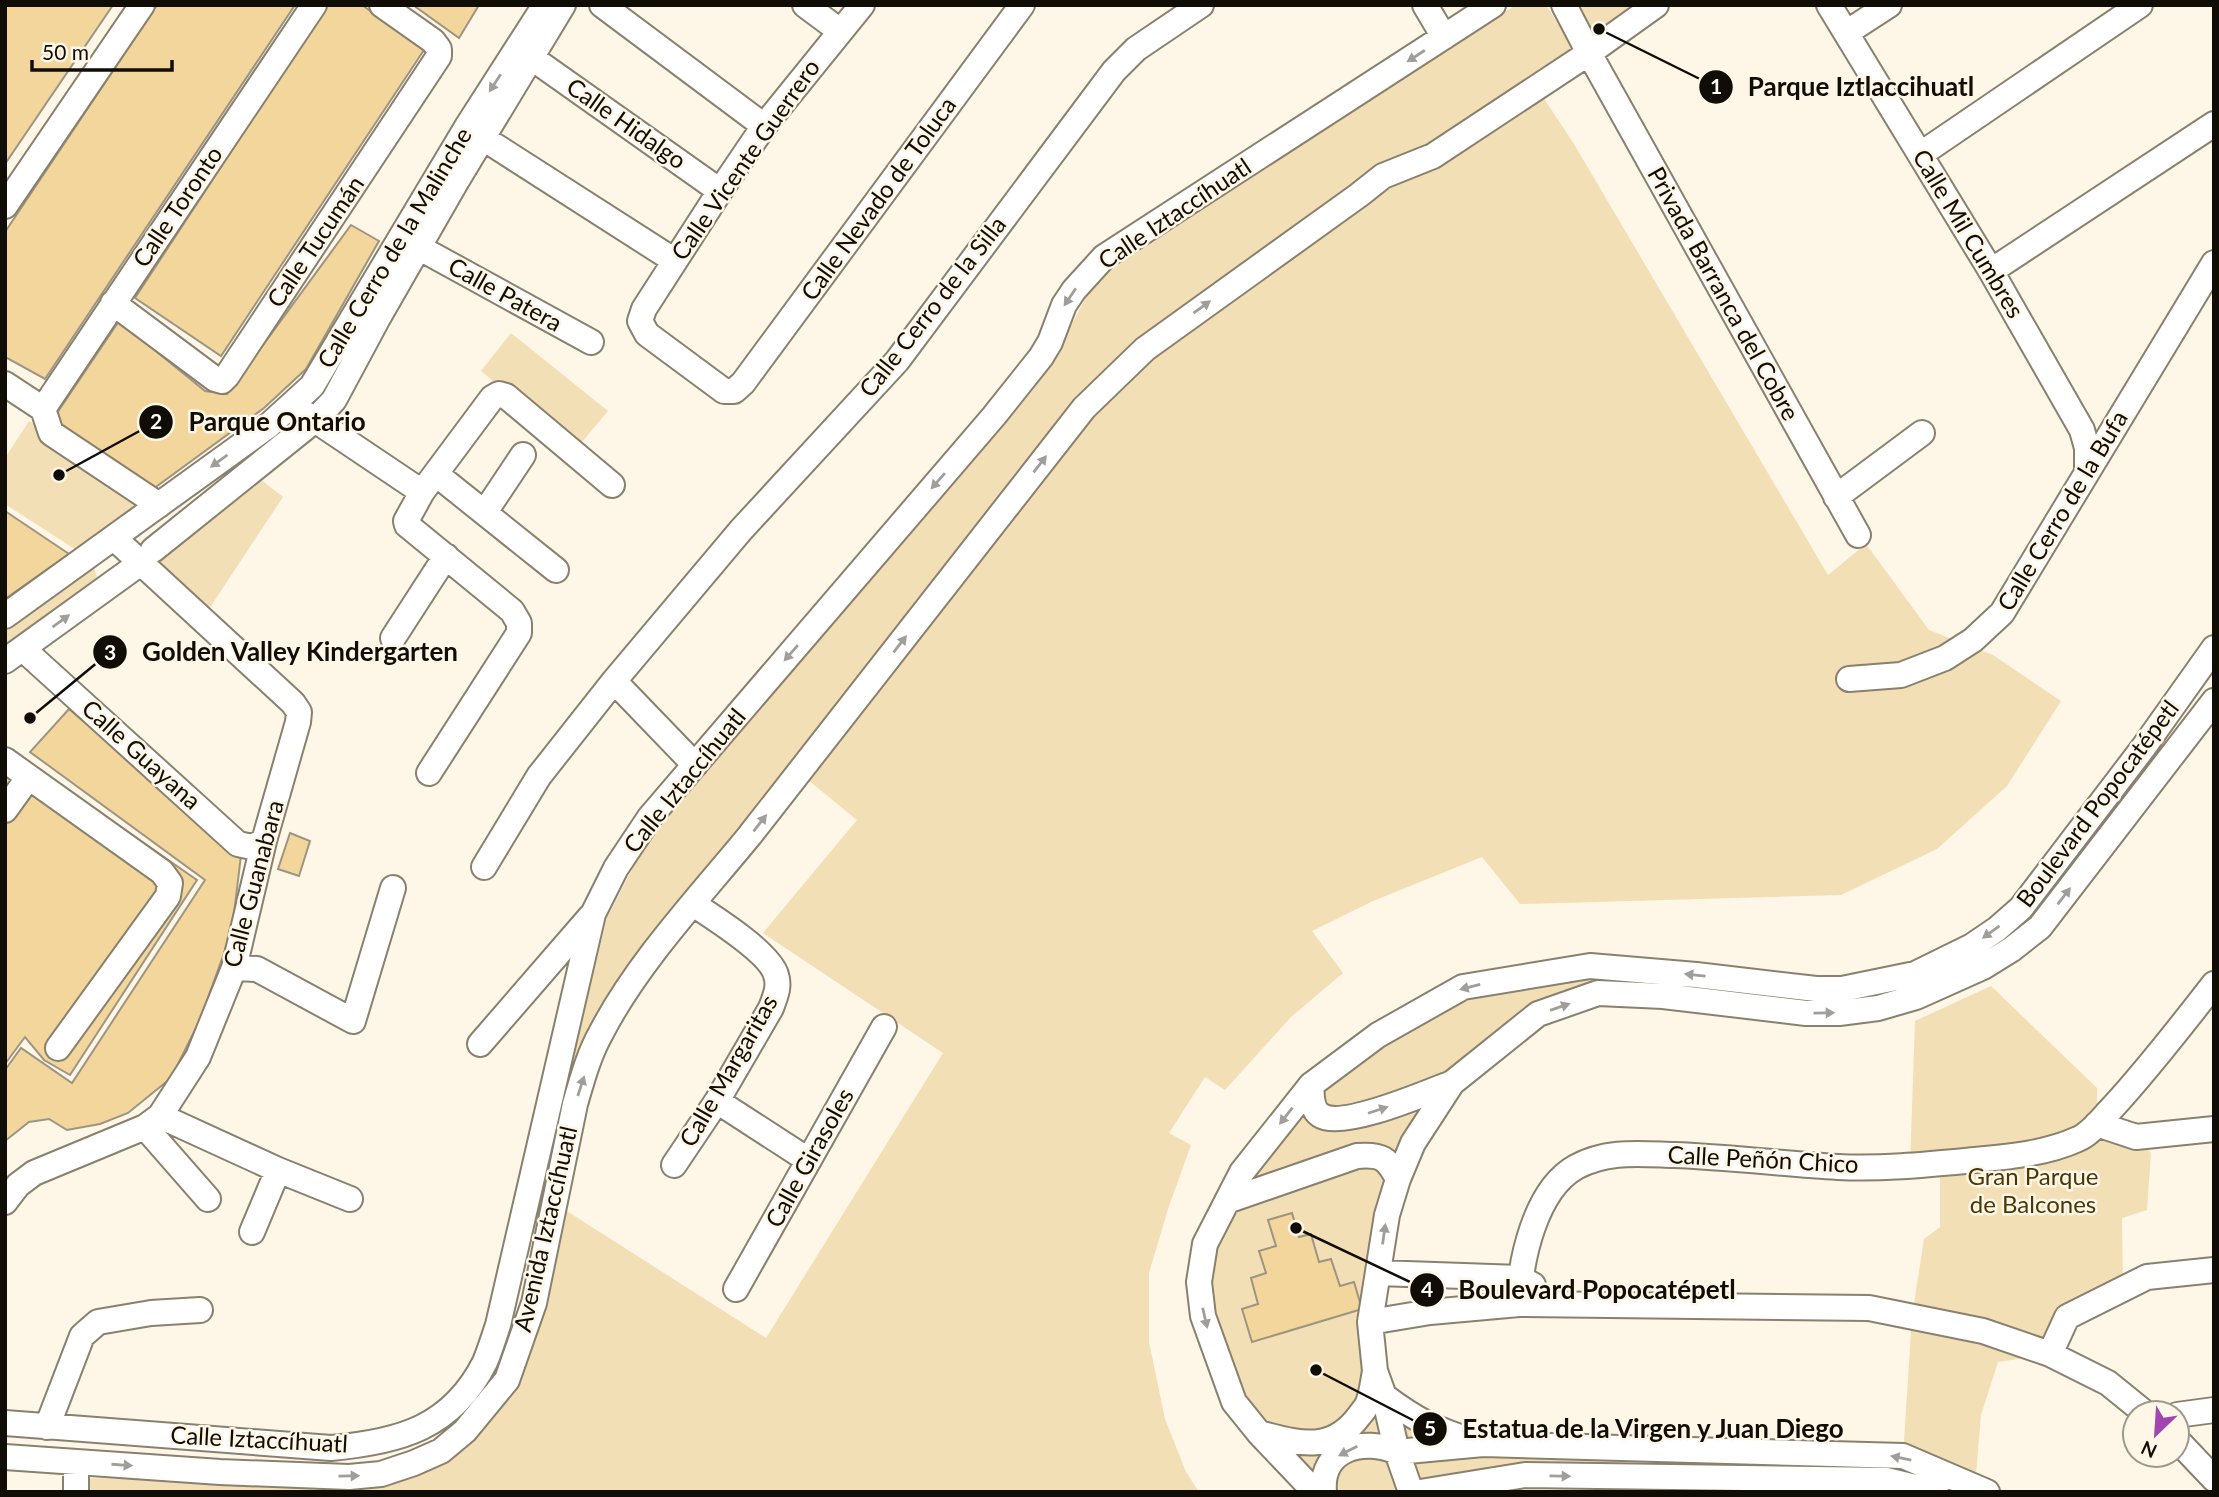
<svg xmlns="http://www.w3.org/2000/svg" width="2219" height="1497" viewBox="0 0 2219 1497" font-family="Lato,sans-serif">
  <rect width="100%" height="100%" fill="#fef6e6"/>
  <path fill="#f3dfb6" d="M1516,5H1546L1576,53L1533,82L1574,144L1828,575L1866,544L1929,630L1993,655L2061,701L2007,786L1937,849L1841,895L1520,904L1482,857L1373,901L1312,931L1343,973L1291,1017L1225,1090L1205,1077L1169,1133L1191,1145L1169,1206L1149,1273V1342L1165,1419L1186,1472L1199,1492H89L90,1478L375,1487L462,1447L527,1362L562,1208L766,1338L943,1053L763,933L857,820L813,784L793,770L579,1061L573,1058L607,918L641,852L691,784L1054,358L1095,280Z
    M1564,5H1656L1589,53Z
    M511,333L608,411L576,449L481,371Z
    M29,421L159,505L87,557L5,504V458Z
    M260,479L283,497L205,615L147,563Z
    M91,559L97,577L95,584L5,648V621Z
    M1643,975L1598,993L1538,1014L1452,1083L1380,1213L1377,1375L1439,1432L1632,1451L1618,1475L1483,1492H1316L1259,1432L1203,1318L1206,1244L1311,1085L1463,987Z
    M1991,986L2097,1088L2098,1124L2136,1137L2151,1153L2147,1210L2122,1218L2123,1289L2067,1317L2050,1354L1998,1362L1981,1415L1975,1486L1903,1456L1912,1316L1924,1239L1940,1227V1176L1910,1166L1915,1021Z"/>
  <path fill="#f2d69c" stroke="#9e9482" stroke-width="2" d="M5,5H113L5,164Z
    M157,5H295L45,379L5,357V232Z
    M327,5H362L424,50L221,356L135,298Z
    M413,5H479L459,38Z
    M351,225L379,241L306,369L264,408L153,489L61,430L55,416L119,321L205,391L227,394Z
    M5,511L69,554L5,599Z
    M69,709L241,855L232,931L200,1020L171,1078L128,1113L100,1124L67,1130L49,1119L29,1122L5,1141V1070L21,1048L72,1083L205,880L30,752Z
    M5,747L197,880L70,1075L44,1060L25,1037L5,1064Z
    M290,833L310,841L299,876L278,869Z
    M1292,1213L1299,1237L1311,1234L1319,1262L1331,1259L1340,1286L1354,1282L1362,1309L1252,1342L1242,1309L1258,1304L1251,1278L1266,1273L1259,1251L1276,1246L1268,1220Z"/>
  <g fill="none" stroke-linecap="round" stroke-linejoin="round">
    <defs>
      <path id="minor" d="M602,5L764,126
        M805,5L840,31
        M862,5L764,126L720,191L644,309L640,321L647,334L724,391H734L743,383L1022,5
        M1425,5L1444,37
        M1564,5L1589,53L1858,535
        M1829,5L1991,271L2082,430L2087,448V472
        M1846,33L1889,5
        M532,58L720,191
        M471,127L483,138L675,261
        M1921,154L2140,5
        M5,206L142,5
        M418,247L591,342
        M1991,271L2214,124
        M113,303L215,379L222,381L227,376L439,56V49L433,41L382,5
        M5,384L43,409L51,433L159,505
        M43,409L314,5
        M303,412L422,492
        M436,474L556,570
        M1836,497L1922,433
        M485,512L523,455
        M153,550L315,420L334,400L378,318L456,182L563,5
        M5,616L268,426L312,386L468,125L545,5
        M393,638L446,556
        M23,649L238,844L252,847L264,841
        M5,661L142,562
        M1849,679L1901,675L1945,658L1973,640L2002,613L2214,263
        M614,681L695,765
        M5,760L162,872L170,883L168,896L58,1048
        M429,773L519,633V623L512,611L407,525L406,521L422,492L492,398L499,394L506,396L612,485
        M5,810L28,778
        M484,867L539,776L614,681L741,530L897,361L1114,71L1136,49L1201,5
        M234,968L257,969L353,1021L393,888
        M480,1044L590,917
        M1311,1085C1312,1095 1311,1109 1320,1115C1342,1130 1428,1092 1452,1083
        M717,1101L808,1160
        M160,1116L278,1170L350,1199
        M2097,1124L2136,1137L2214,1129
        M145,1127L208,1199
        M674,1165L717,1101L771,1008C775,997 780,987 776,975C770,953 713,917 693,904
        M1227,1201L1357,1156C1382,1154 1387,1158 1398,1179
        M5,1202L18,1185L34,1173L145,1127L160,1116L198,1057L234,968L264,841L298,722L299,712L293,703L114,538
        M252,1232L278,1170
        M1378,1273L1520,1278L1533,1285
        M736,1289L884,1027
        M1519,1304C1520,1261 1535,1190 1576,1167C1607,1150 1640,1154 1674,1155C1729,1157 1783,1164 1838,1167C1880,1169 1923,1165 1965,1161C2003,1157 2043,1155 2078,1139C2092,1133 2103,1117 2113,1107C2149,1068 2181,1026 2214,984
        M1370,1322L1430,1312L1519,1304L1869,1308L1983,1331L2050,1354L2108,1383L2145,1413
        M2050,1354L2067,1317L2147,1277L2214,1270
        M1384,1396C1416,1420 1434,1429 1472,1441
        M2177,1415L2214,1410
        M5,1423L331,1448C399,1442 452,1428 485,1362C490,1350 494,1337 498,1325L593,914L616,868L650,817L994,416L1041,357L1050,342L1064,305L1074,290L1104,257L1493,5
        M47,1427L82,1336L98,1322L151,1313L200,1310
        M1259,1433C1298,1443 1331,1454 1359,1416C1362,1412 1366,1408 1368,1403C1372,1393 1373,1381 1375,1371
        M2177,1440L2214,1479
        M5,1457L220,1472L349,1477L381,1474L414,1463L441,1451L465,1431L507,1380L534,1303L575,1104C582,1080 589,1054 601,1033C637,963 700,896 750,835L1084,408L1145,349L1359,195L1383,176L1433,156L1589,53L1656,5
        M76,1462V1492
        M1315,1492L1259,1433L1234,1402L1203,1316L1199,1282L1205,1244L1242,1172L1311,1085L1378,1035L1463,987L1590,966L1696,975L1816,989H1842L1915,974L1972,946L1997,929L2021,908L2143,748L2214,648
        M1324,1492C1320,1448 1364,1437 1397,1452L1483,1444L1903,1456L1987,1492
        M1411,1492L1397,1452L1384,1396L1375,1371L1370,1322L1387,1215L1398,1179L1413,1143L1452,1083L1538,1014L1598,993L1663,996L1806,1013H1839L1878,1008L1916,997L1983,967L2012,949L2040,927L2214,701
        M1420,1492L1525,1475L1886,1480L1936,1492"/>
    </defs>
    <use href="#minor" stroke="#89806e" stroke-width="28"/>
    <use href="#minor" stroke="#fff" stroke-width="24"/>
  </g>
  <defs><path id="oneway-solid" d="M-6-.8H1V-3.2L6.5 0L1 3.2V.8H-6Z" transform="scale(1.75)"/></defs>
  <g fill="#9f9e9b">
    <use href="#oneway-solid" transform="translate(1416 56) rotate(147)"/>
    <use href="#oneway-solid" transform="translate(495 83) rotate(123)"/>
    <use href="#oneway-solid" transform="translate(1070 297) rotate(124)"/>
    <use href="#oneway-solid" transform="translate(1202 307) rotate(-36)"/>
    <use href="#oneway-solid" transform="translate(219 461) rotate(144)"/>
    <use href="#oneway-solid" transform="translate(1040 464) rotate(-52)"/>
    <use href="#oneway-solid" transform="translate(938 481) rotate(131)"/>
    <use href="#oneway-solid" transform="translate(61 621) rotate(-36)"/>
    <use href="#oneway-solid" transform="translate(900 644) rotate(-52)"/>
    <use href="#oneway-solid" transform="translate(791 653) rotate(131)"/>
    <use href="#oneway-solid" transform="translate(760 823) rotate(-52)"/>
    <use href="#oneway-solid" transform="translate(2064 896) rotate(-53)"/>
    <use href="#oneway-solid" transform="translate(1991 932) rotate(144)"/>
    <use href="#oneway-solid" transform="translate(1695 975) rotate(-174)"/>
    <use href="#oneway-solid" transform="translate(1470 987) rotate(166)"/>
    <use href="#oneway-solid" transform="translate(1560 1007) rotate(-19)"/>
    <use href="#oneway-solid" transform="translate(1824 1013) rotate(-1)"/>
    <use href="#oneway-solid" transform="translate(581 1086) rotate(-72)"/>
    <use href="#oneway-solid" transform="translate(1378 1110) rotate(-18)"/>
    <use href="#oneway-solid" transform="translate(1286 1116) rotate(128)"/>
    <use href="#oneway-solid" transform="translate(1384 1234) rotate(-82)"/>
    <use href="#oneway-solid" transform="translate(1205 1318) rotate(77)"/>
    <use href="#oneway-solid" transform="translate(1348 1451) rotate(153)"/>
    <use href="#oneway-solid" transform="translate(1901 1458) rotate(-168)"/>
    <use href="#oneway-solid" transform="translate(122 1465) rotate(4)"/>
    <use href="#oneway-solid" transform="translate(349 1476) rotate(-1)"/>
    <use href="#oneway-solid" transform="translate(1560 1476) rotate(1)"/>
  </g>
  <g text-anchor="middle" stroke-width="5" stroke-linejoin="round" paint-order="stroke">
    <g font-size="24" fill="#100c06" stroke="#fef6e6">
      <text transform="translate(626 124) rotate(35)" y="8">Calle Hidalgo</text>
      <text transform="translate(746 160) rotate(-55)" y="8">Calle Vicente Guerrero</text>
      <text transform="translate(879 199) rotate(-54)" y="8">Calle Nevado de Toluca</text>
      <text transform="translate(178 207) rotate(-56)" y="8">Calle Toronto</text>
      <text transform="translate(1175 214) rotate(-34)" y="8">Calle Iztaccíhuatl</text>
      <text transform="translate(1968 234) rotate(59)" y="8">Calle Mil Cumbres</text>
      <text transform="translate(316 242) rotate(-56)" y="8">Calle Tucumán</text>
      <text transform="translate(395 248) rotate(-59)" y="8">Calle Cerro de la Malinche</text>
      <text transform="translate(1723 294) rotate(61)" y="8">Privada Barranca del Cobre</text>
      <text transform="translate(505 295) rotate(29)" y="8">Calle Patera</text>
      <text transform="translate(933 307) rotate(-52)" y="8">Calle Cerro de la Silla</text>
      <text transform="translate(2063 511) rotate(-59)" y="8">Calle Cerro de la Bufa</text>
      <text transform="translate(141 755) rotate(42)" y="8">Calle Guayana</text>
      <text transform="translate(685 781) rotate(-51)" y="8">Calle Iztaccíhuatl</text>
      <text transform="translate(2098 804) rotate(-53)" y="8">Boulevard Popocatépetl</text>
      <text transform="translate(254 884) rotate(-75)" y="8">Calle Guanabara</text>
      <text transform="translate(729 1071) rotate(-60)" y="8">Calle Margaritas</text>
      <text transform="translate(810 1158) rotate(-61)" y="8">Calle Girasoles</text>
      <text transform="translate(1763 1160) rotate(3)" y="8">Calle Peñón Chico</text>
      <text transform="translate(546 1229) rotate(-77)" y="8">Avenida Iztaccíhuatl</text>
      <text transform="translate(259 1440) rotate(3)" y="8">Calle Iztaccíhuatl</text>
    </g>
    <g font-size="24" fill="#4a3708" stroke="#fef6e6">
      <text x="2033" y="1185">Gran Parque<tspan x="2033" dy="28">de Balcones</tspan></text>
    </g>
  </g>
  <path fill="none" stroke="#100c06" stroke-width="2.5" d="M1599 29L1716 87M59 475L156 422M30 718L110 652M1296 1228L1427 1290M1316 1370L1430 1429"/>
  <g fill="#100c06" stroke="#fef6e6" stroke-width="2.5">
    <circle cx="1599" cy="29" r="7"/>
    <circle cx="59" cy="475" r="7"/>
    <circle cx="30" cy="718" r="7"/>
    <circle cx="1296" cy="1228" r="7"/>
    <circle cx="1316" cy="1370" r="7"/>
    <circle cx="1716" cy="87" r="18"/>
    <circle cx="156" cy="422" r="18"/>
    <circle cx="110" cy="652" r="18"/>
    <circle cx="1427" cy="1290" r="18"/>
    <circle cx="1430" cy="1429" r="18"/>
  </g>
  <g font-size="21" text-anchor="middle" font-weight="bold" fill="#fff">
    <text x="1716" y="94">1</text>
    <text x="156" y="429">2</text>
    <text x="110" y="660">3</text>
    <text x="1427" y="1297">4</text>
    <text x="1430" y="1436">5</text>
  </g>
  <g font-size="26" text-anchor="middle" font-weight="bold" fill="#100c06" stroke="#fef6e6" stroke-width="5" stroke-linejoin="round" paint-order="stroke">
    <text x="1861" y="96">Parque Iztlaccihuatl</text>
    <text x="277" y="431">Parque Ontario</text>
    <text x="300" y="661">Golden Valley Kindergarten</text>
    <text x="1597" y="1299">Boulevard Popocatépetl</text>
    <text x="1653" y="1438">Estatua de la Virgen y Juan Diego</text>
  </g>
  <rect width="2219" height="1497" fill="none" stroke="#100c06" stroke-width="14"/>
  <g transform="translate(2156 1434) rotate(205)"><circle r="33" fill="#fef6e6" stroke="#9f988c" stroke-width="2"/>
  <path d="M0-5L12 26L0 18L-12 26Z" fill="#a146b1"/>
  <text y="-10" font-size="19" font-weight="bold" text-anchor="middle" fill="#100c06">N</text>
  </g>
  <path d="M32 60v10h140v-10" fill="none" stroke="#100c06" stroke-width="3.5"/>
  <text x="42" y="60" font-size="21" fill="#100c06" stroke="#fef6e6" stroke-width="5" paint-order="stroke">50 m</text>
</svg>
